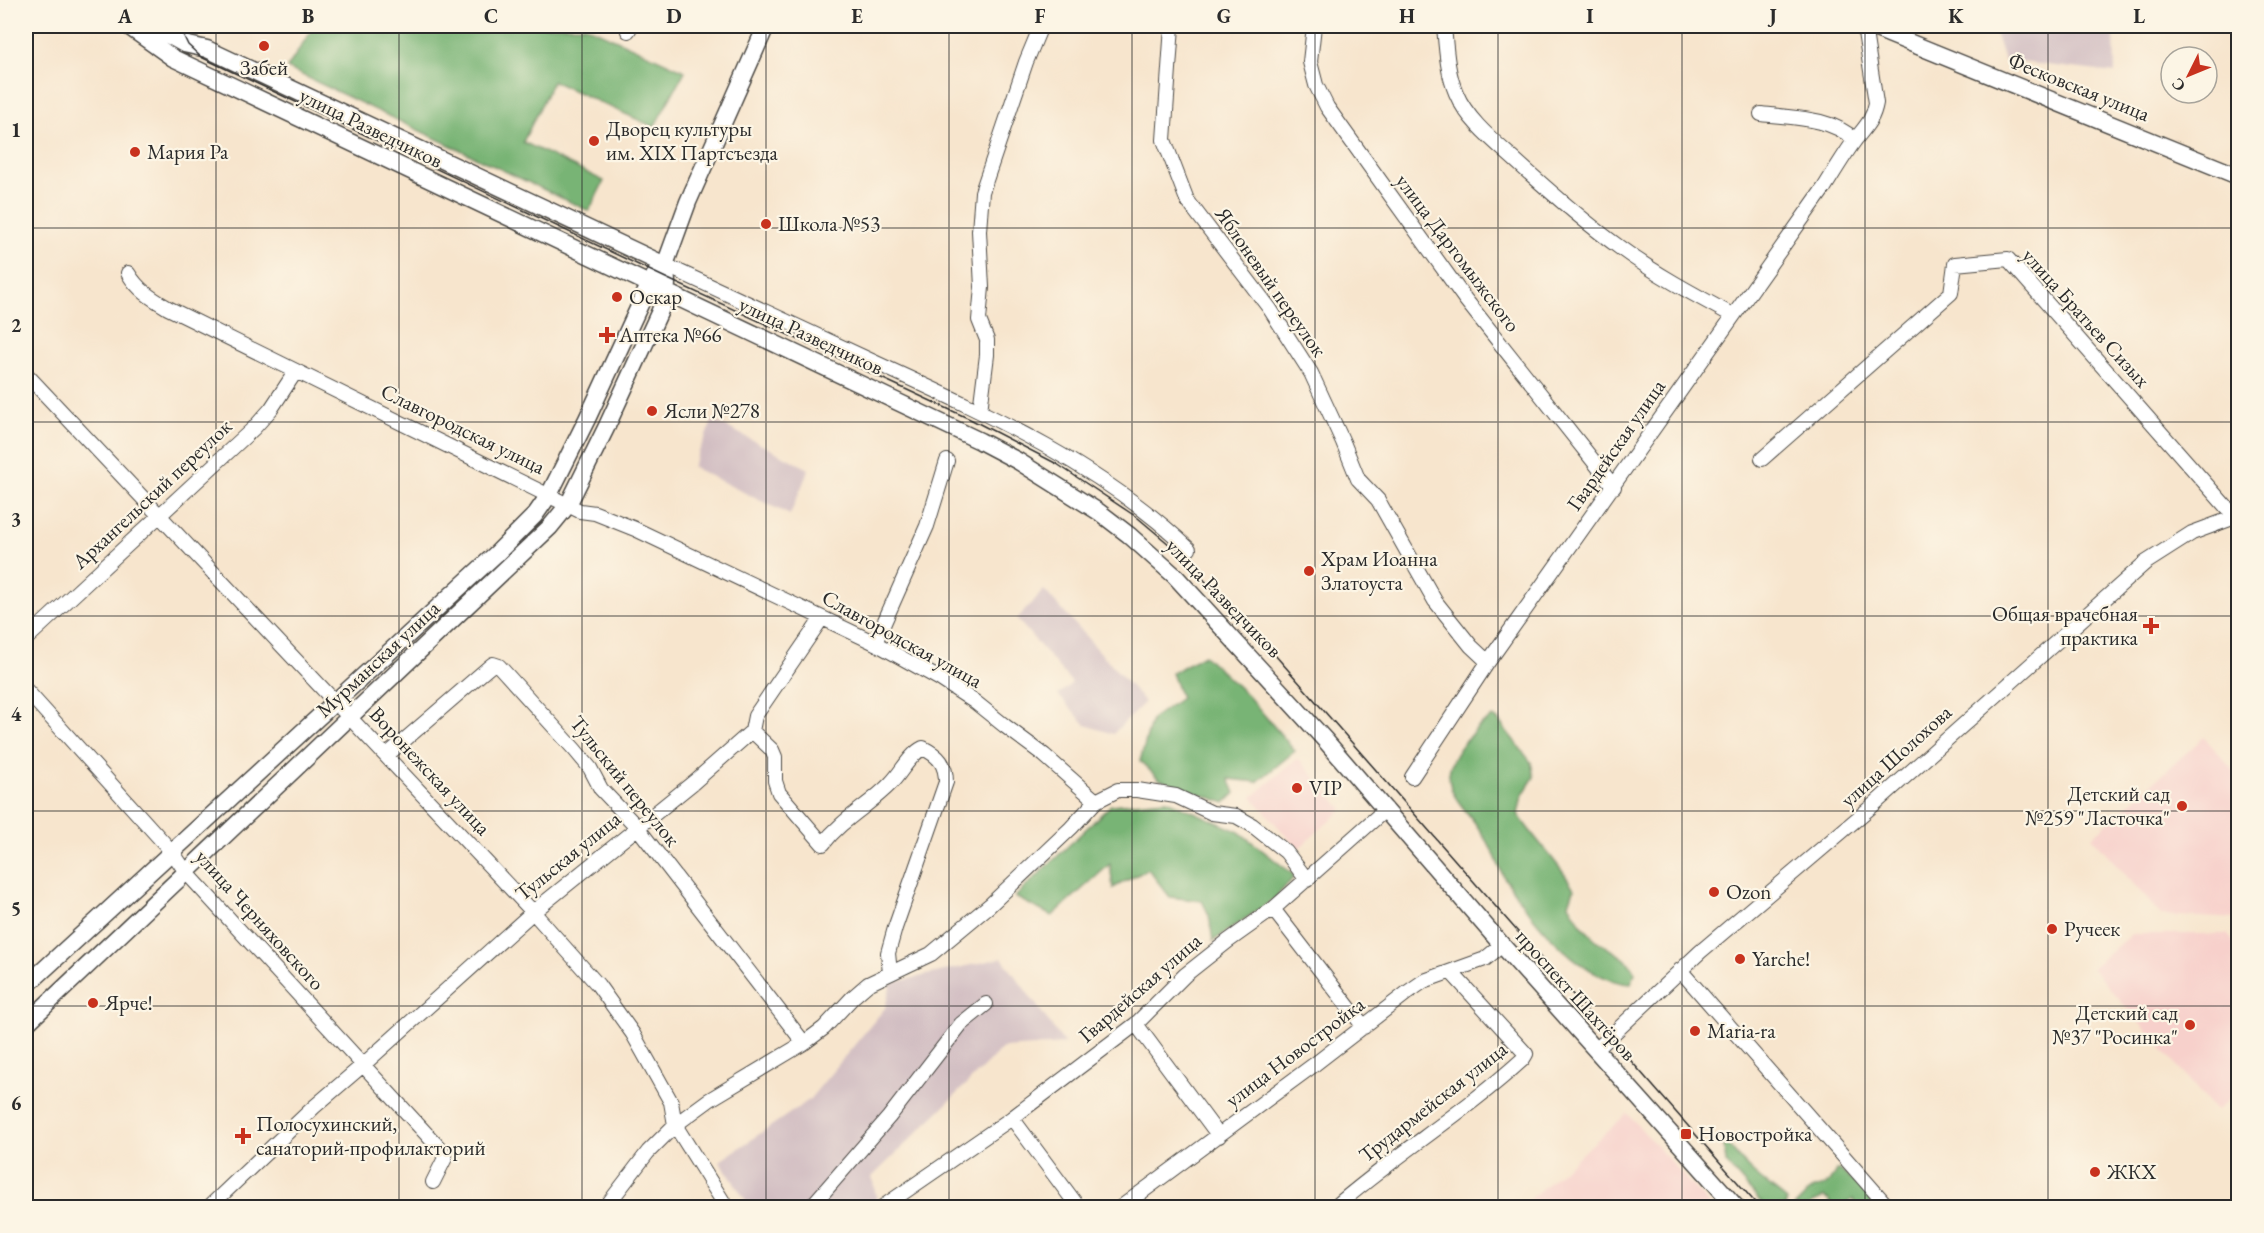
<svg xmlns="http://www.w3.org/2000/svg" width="2264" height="1233" viewBox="0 0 2264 1233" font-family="'EB Garamond',serif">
  <rect width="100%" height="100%" fill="#fcf5e5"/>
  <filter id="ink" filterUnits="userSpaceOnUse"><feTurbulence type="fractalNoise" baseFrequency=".0167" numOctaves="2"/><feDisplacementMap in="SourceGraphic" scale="12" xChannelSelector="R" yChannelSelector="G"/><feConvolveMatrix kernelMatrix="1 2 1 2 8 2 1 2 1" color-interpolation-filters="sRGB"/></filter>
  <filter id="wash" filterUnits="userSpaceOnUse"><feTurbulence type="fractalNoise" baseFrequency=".008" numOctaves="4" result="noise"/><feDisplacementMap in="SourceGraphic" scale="24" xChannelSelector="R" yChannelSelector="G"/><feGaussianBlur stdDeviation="1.35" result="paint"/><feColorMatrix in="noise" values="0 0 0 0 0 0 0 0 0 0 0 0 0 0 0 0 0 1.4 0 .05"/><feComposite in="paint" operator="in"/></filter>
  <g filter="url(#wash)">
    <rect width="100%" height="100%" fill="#f7e5cd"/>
    <path fill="#f7d0cb" d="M2204,737L2238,776V919L2161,915L2092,837Z
      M1298,758L1343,809L1298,849L1252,797Z
      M2131,934H2227L2238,947V1091L2216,1111L2092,968Z
      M1627,1113L1711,1207H1521L1621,1119Z"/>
    <path fill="#d2bec2" d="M1993,26H2114L2115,73L2004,60Z
      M713,420L809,469L790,515L692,467Z
      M1044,590L1145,702L1113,734L1086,725L1058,695L1072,683L1017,619Z
      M1002,958L1065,1044L1003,1048L872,1177L877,1201L868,1207H750L720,1161L809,1100L885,1008L891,983Z"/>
    <path fill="#78b474" stroke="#527050" stroke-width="1.5" d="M310,26H586L685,71L654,127L553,81L523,142L604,181L589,211L287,68L313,28Z
      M1204,655L1248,696L1295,751L1257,782L1229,779L1235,793L1225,803L1159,779L1140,761L1152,719L1181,698L1172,673Z
      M1493,717L1498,720L1531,762L1534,777L1522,796L1518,814C1535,841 1559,862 1574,889L1569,904C1577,918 1583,929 1595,939C1611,953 1626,953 1635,973L1631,984C1580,981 1533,920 1507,882C1501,874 1499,865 1495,856C1491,847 1484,838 1479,829C1468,810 1448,797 1449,774C1450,754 1476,726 1493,717Z
      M1167,800L1239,832L1295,876L1274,899L1213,941L1209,915L1202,901L1170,897L1148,869L1113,888L1110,864L1052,916L1015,897L1111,805Z
      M1724,1145H1729C1744,1168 1766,1183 1787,1200L1785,1207H1765L1726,1163Z
      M1836,1170H1840L1865,1192L1874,1207C1864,1208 1858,1209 1853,1199L1843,1207H1832L1829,1200L1824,1197L1813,1202L1809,1207H1794L1813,1188C1827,1188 1830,1182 1836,1170Z"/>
  </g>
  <g filter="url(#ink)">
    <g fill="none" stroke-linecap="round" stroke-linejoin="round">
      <defs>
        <path id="minor" d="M1172,26L1164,140L1187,200L1270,309L1311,373L1343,442L1358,479L1378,500L1435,601L1471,646L1488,662
          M1314,26L1310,62L1316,85L1327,107L1465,299L1614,487
          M1444,26C1446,48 1447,72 1456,93C1467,120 1495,142 1516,161C1549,191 1583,221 1619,247C1654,273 1693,294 1732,315
          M628,31L631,26
          M1761,114C1793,118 1831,117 1855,140
          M665,265C739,299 813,333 887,368C994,417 1103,467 1189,549
          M128,273C138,290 151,298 168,308L580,511L595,513L635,529L875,643L940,679L975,702L1005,726L1044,755L1096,801
          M26,374L533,912L598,985L633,1034L671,1102L675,1125L727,1208
          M980,411L987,355V340L979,320L982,287L979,231L982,192L1026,62L1041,26
          M1762,459L1951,293L1955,264L2008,259L2228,509L2237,516
          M26,639L254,428L271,409L296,371
          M875,643L927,526L947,461
          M26,690L173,853L186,872L442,1151L445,1158L433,1182
          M752,731L772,750L775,757V781L779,793L823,844C843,818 869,806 891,783C902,772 909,755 923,748C939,756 946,764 946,782L895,928L888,953L890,973
          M386,756L488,668L493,664L499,666L575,750L590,768L601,789L637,827L804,1043
          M1412,777L1488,662L1824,188C1834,172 1844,155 1855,140C1865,127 1873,120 1876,103L1864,26
          M1273,909L1364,1027
          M1680,970L1889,1208
          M1136,1024L1219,1136
          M1596,1050L1700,952L1871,807L2145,563L2192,533L2238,516
          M1012,1118L1079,1208
          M208,1208L314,1107L363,1065L533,912L694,782L752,731L755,716L822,618
          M605,1208L648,1152L675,1125L709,1100L804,1043L824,1028L853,997L868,984L931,954L990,905L1071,828L1096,801L1118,790H1137L1176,796L1212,813L1236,816L1252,825L1286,852L1307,880
          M810,1208L889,1117L961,1024L986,1004
          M881,1208L1012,1118L1136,1024L1185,975L1228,941L1273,909L1386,809
          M1120,1208L1315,1064L1408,992L1424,981L1485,959L1502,945
          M1334,1208C1395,1155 1464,1113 1523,1059L1526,1054L1451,972"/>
        <path id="major" d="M128,26L173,58L980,441L1018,461L1099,512L1129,535L1175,576L1325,740L1502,945L1737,1208
          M152,26L184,44L207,49L665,265
          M1869,26L2238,176
          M26,986L497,553L535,515L549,495L587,419L649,285L656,273L665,265L688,202L766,26
          M26,1024L550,527L568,505L606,428L659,313C667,295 669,284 665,265"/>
      </defs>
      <use href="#minor" stroke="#4a4743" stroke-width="16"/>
      <use href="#major" stroke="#4a4743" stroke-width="19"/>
      <use href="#minor" stroke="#fff" stroke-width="14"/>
      <use href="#major" stroke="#fff" stroke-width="16"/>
      <path stroke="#2b2b2b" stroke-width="1.5" d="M179,26L188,45L201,57L668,279L972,420L1057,464L1138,518L1170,545L1254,631L1760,1208"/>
    </g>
  </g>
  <path fill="none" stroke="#2b2b2b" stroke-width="1.5" stroke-opacity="0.55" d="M216,26V1208M399,26V1208M582,26V1208M766,26V1208M949,26V1208M1132,26V1208M1315,26V1208M1498,26V1208M1682,26V1208M1865,26V1208M2048,26V1208M26,228H2238M26,422H2238M26,616H2238M26,811H2238M26,1006H2238"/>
  <g fill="#c8321e" stroke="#fcf5e5" stroke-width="2">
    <circle cx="264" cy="46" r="6"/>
    <circle cx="594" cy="141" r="6"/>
    <circle cx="135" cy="152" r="6"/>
    <circle cx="766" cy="224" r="6"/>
    <circle cx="617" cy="297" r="6"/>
    <path d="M604 326h6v6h6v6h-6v6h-6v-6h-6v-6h6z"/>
    <circle cx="652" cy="411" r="6"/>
    <circle cx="1309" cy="571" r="6"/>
    <path d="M2148 617h6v6h6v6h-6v6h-6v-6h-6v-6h6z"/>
    <circle cx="1297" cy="788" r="6"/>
    <circle cx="2182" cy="806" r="6"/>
    <circle cx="1714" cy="892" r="6"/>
    <circle cx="2052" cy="929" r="6"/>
    <circle cx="1740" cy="959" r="6"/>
    <circle cx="93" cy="1003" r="6"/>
    <circle cx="2190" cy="1025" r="6"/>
    <circle cx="1695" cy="1031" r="6"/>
    <rect x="1680" y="1128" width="12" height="12" rx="3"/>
    <path d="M240 1127h6v6h6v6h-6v6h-6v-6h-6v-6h6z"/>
    <circle cx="2095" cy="1172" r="6"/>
  </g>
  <g text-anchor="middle" stroke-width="4.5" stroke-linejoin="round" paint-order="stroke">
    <g font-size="21" fill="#2b2b2b" stroke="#fcf5e5" text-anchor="start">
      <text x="264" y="75" text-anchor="middle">Забей</text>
      <text x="606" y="136">Дворец культуры<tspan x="606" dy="24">им. XIX Партсъезда</tspan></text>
      <text x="147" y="159">Мария Ра</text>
      <text x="778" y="231">Школа №53</text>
      <text x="629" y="304">Оскар</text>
      <text x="619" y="342">Аптека №66</text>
      <text x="664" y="418">Ясли №278</text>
      <text x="1321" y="566">Храм Иоанна<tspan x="1321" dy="24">Златоуста</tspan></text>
      <text x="2138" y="621" text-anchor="end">Общая врачебная<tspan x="2138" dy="24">практика</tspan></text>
      <text x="1309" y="795">VIP</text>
      <text x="2170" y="801" text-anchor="end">Детский сад<tspan x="2170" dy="24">№259 "Ласточка"</tspan></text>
      <text x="1726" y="899">Ozon</text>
      <text x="2064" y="936">Ручеек</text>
      <text x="1752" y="966">Yarche!</text>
      <text x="105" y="1010">Ярче!</text>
      <text x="2178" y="1020" text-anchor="end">Детский сад<tspan x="2178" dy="24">№37 "Росинка"</tspan></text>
      <text x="1707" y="1038">Maria-ra</text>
      <text x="256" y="1131">Полосухинский,<tspan x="256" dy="24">санаторий-профилакторий</tspan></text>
      <text x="1698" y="1141">Новостройка</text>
      <text x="2107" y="1179">ЖКХ</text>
    </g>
    <g font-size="21" fill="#2b2b2b" stroke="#fcf5e5">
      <text transform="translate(2079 87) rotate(22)" y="7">Фесковская улица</text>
      <text transform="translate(371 128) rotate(26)" y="7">улица Разведчиков</text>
      <text transform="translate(1458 253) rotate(53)" y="7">улица Даргомыжского</text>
      <text transform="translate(1271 282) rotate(55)" y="7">Яблоневый переулок</text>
      <text transform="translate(2086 318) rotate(48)" y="7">улица Братьев Сизых</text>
      <text transform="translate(811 336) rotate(25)" y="7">улица Разведчиков</text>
      <text transform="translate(463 429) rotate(26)" y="7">Славгородская улица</text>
      <text transform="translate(1616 445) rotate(-55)" y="7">Гвардейская улица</text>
      <text transform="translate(152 494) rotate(-43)" y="7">Архангельский переулок</text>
      <text transform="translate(1224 598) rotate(46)" y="7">улица Разведчиков</text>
      <text transform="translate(902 639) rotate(29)" y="7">Славгородская улица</text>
      <text transform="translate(378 659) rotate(-43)" y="7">Мурманская улица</text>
      <text transform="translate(1896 756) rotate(-42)" y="7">улица Шолохова</text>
      <text transform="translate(430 771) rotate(47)" y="7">Воронежская улица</text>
      <text transform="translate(625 781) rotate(51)" y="7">Тульский переулок</text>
      <text transform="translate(568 856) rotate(-39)" y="7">Тульская улица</text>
      <text transform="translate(260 920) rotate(48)" y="7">улица Черняховского</text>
      <text transform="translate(1140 988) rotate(-41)" y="7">Гвардейская улица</text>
      <text transform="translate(1576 995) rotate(48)" y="7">проспект Шахтёров</text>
      <text transform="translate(1295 1052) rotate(-37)" y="7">улица Новостройка</text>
      <text transform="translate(1433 1102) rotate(-38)" y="7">Трудармейская улица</text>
    </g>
  </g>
  <rect width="2264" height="1233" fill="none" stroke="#fcf5e5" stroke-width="66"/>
  <g transform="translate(2189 75) rotate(227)"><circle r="28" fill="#fcf5e5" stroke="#a8a49b" stroke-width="1.5"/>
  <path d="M0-4.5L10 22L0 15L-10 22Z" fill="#c8321e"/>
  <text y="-9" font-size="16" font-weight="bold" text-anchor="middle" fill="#2b2b2b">С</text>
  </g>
  <rect x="33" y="33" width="2198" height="1167" fill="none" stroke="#2b2b2b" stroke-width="2"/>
  <g font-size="20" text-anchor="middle" font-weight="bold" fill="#2b2b2b">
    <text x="125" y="23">A</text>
    <text x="308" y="23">B</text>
    <text x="491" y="23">C</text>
    <text x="674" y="23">D</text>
    <text x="857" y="23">E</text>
    <text x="1040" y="23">F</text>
    <text x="1224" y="23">G</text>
    <text x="1407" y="23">H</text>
    <text x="1590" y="23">I</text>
    <text x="1773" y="23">J</text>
    <text x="1956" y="23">K</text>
    <text x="2139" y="23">L</text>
    <text x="16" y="137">1</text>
    <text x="16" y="332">2</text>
    <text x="16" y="526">3</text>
    <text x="16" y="721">4</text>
    <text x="16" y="915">5</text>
    <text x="16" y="1110">6</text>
  </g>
</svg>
